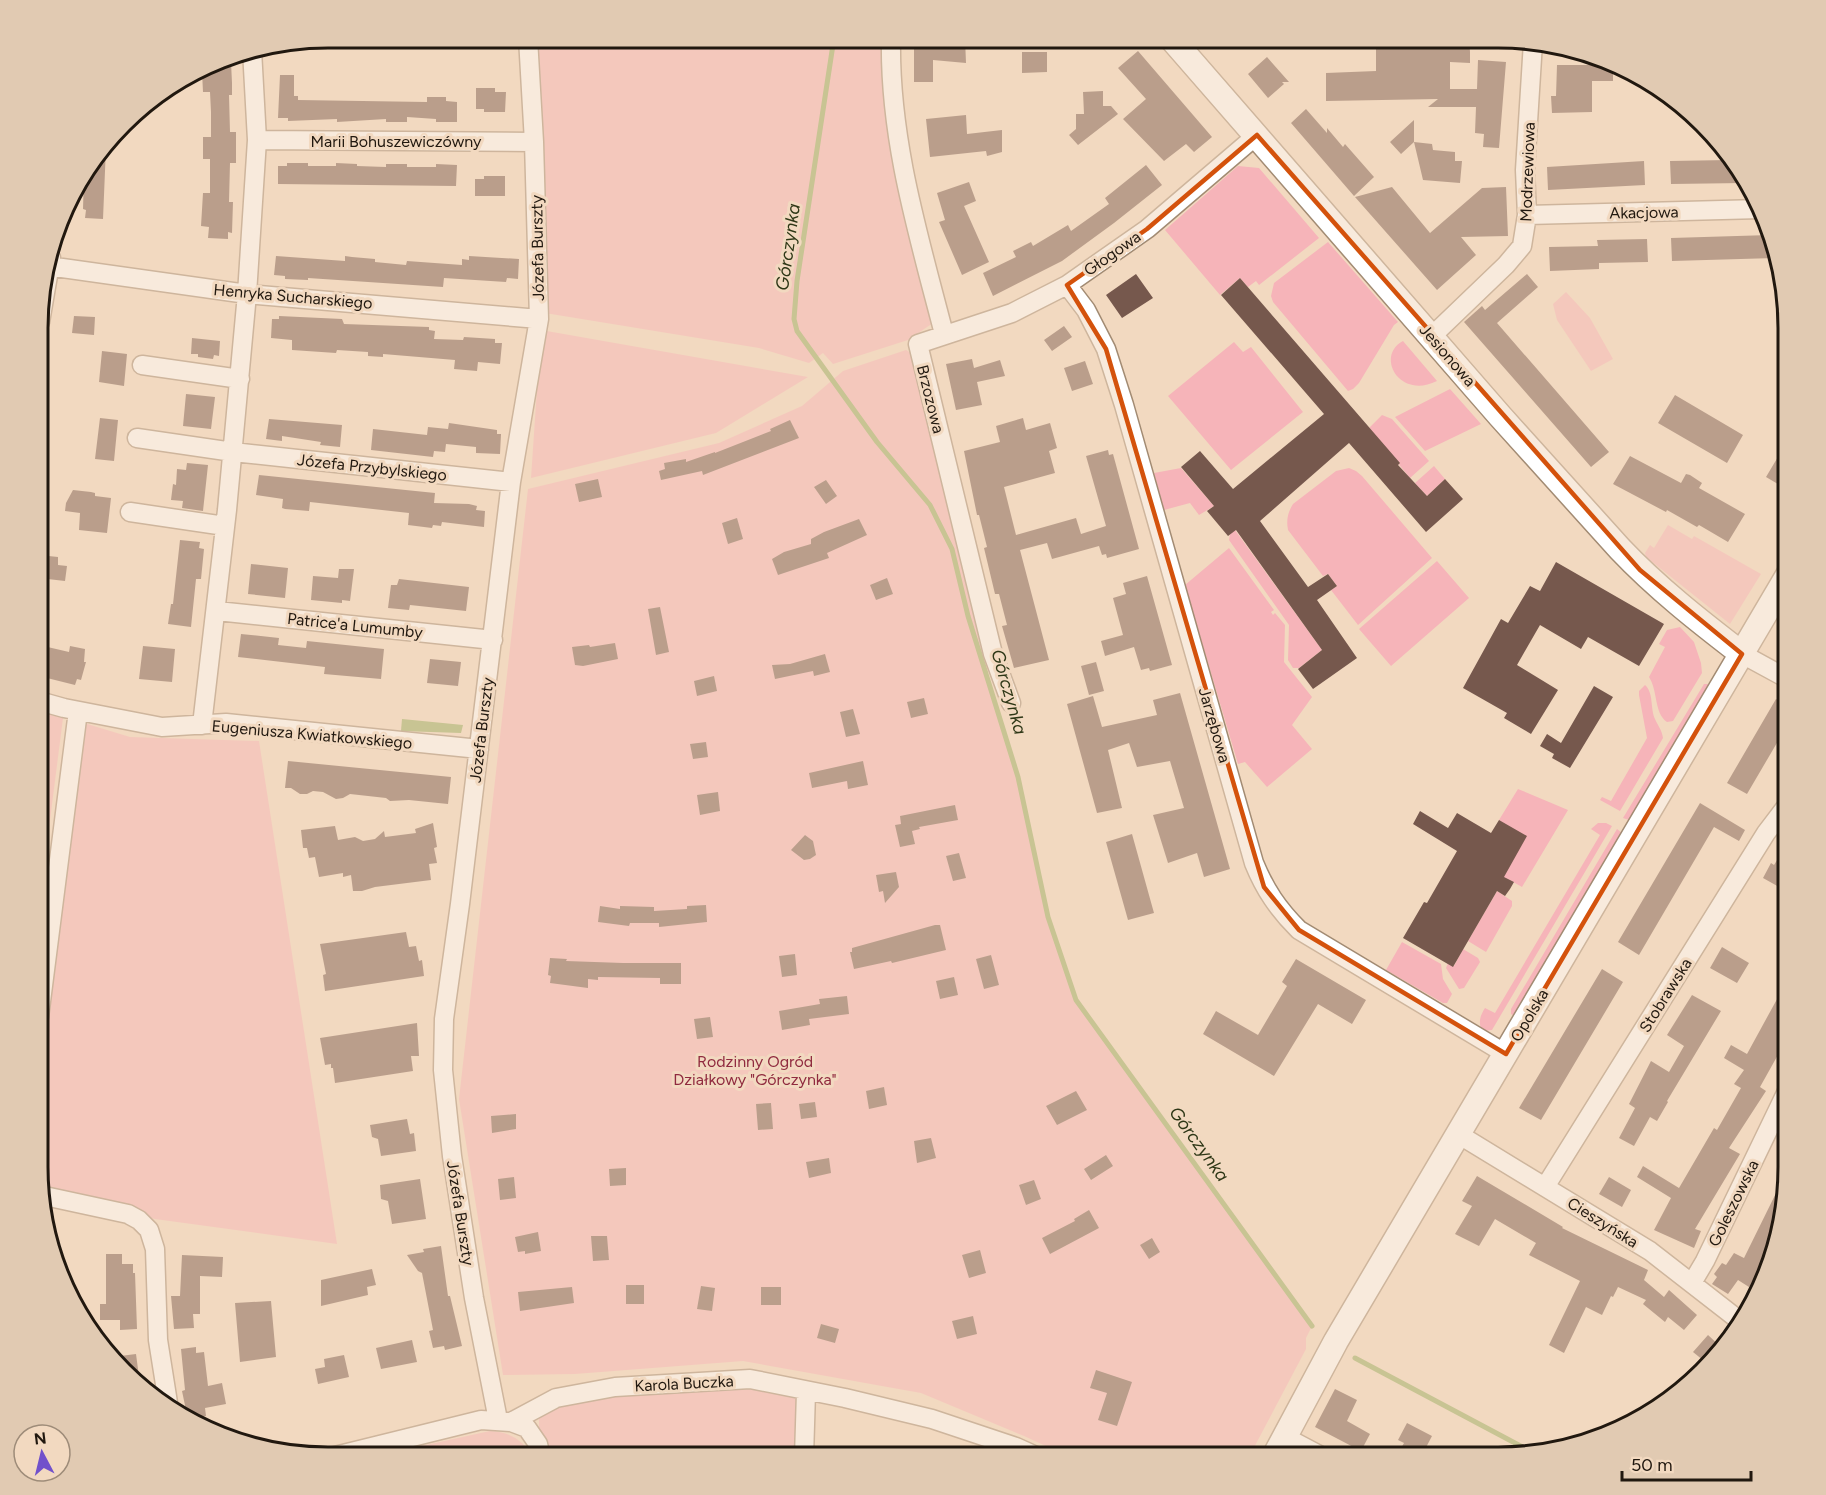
<svg xmlns="http://www.w3.org/2000/svg" width="1826" height="1495" viewBox="0 0 1826 1495" font-family="Figtree,sans-serif">
  <rect width="100%" height="100%" fill="#f2d9c0"/>
  <path fill="#f6b4b9" d="M535,38H885L933,323L908,340L833,364L823,353L809,363L759,348L545,313L543,142Z
    M1238,166L1259,168L1319,238L1259,285L1256,281L1248,287L1240,278L1220,295L1165,230Z
    M1328,242L1398,322L1394,325L1359,383L1353,389L1348,391L1273,302L1271,296L1274,283Z
    M1566,292L1590,318L1613,359L1591,371L1557,320L1553,304Z
    M541,330L808,377L716,433L531,478Z
    M1403,341L1437,381C1399,400 1375,356 1403,341Z
    M1234,342L1243,352L1251,347L1303,412L1231,470L1168,396Z
    M906,350L911,353L986,652L988,682L1018,777L1048,917L1076,1000L1312,1326L1306,1338V1349L1249,1457H1070L1024,1436L921,1393L743,1361L575,1374L503,1375L459,1099L528,489L719,443L802,406L843,371Z
    M1450,389L1481,424L1425,451L1395,417Z
    M1382,415L1392,419L1429,461L1410,478L1369,428Z
    M1434,466L1445,479L1427,496L1415,483Z
    M1181,468L1214,506L1199,515L1190,503L1164,510L1154,473Z
    M1349,468L1356,471L1362,476L1432,558L1358,625L1331,590L1337,586L1328,574L1323,576L1288,530C1286,520 1288,512 1293,504L1336,471Z
    M1668,525L1692,539L1694,536L1761,574L1730,624L1646,557L1645,553L1650,545L1654,548Z
    M1235,530L1322,650L1299,668H1293L1288,660L1289,625L1229,540L1230,534Z
    M1229,548L1274,610L1271,612L1273,615L1275,613L1285,625L1284,662L1312,697L1292,725L1312,749L1267,787L1245,762L1238,764L1185,585Z
    M1437,561L1469,598L1391,666L1359,629Z
    M1680,627L1694,642L1701,663L1702,673L1673,721L1667,722C1654,713 1658,691 1649,677L1665,647L1659,644L1667,630Z
    M1704,684H1710L1634,818L1629,820L1623,818Z
    M1645,685C1654,693 1650,708 1655,719C1658,726 1662,730 1663,738L1620,811L1600,800L1602,797L1611,801L1647,738L1639,695V691Z
    M39,712L63,718L44,867L39,863Z
    M84,723L130,737L259,741L337,1244L155,1219L61,1197L38,1187V1073Z
    M1518,789L1568,810L1522,887L1508,879L1503,886L1499,820Z
    M1598,823H1606L1612,826L1492,1030L1482,1031C1478,1022 1480,1016 1485,1008L1495,1013L1600,835L1591,829Z
    M1617,829L1622,833L1516,1017L1511,1014V1009Z
    M1497,891L1512,901V906L1486,952L1468,941Z
    M1402,942L1441,964L1443,979L1452,994L1447,1003H1443L1386,970Z
    M1463,949L1478,958L1480,962L1464,988L1459,989L1446,968L1448,963L1454,966Z
    M744,1386L814,1403L811,1457H547L539,1434V1409L578,1400Z
    M490,1431C510,1432 523,1440 533,1457H371Z"/>
  <path fill="#94aa5d" d="M402,719L463,725L461,733L401,731Z"/>
  <g fill="none" stroke-linecap="round" stroke-linejoin="round">
    <path stroke="#94aa5d" stroke-width="5" d="M834,38L797,281L794,319L797,331L877,442L930,505L952,549L968,616L1018,777L1048,917L1076,1000L1312,1326
      M1355,1358L1530,1451"/>
  </g>
  <path fill="#76584d" d="M965,38L966,63L933,60V82H914V39Z
    M1450,38H1469L1470,52V63L1450,62V89H1477L1478,60L1506,62L1499,148L1483,147L1484,134L1475,133L1476,107H1428L1438,99L1326,101V73L1376,71V49L1450,46Z
    M1138,51L1212,137L1194,152L1186,144L1164,161L1123,119L1146,99L1118,68Z
    M1022,52H1047V72L1022,73Z
    M1593,56L1613,62V81H1592V112L1552,113L1551,96H1556L1557,65H1593Z
    M227,57V62H231L232,83V95H229L230,132H236V163H230L229,202H233L232,233L228,232V239L208,238L209,227L201,226L203,193H210V159H203V137H211V112L210,92H203L202,72Z
    M1267,57L1289,82H1282L1284,84L1268,98L1248,74Z
    M280,75H294V96H298V100L427,102V97H446V101L457,102V122H436V119L407,117V122H386V119L337,122V119L288,121V118H278Z
    M476,88H495V92H506L505,112H484V109H476Z
    M1103,91V106H1111L1118,114L1078,145L1069,135L1076,129V114H1084L1083,92Z
    M1306,109L1327,133V128L1343,147L1345,144L1374,177L1354,196L1291,123Z
    M966,115L967,134L1002,130V152L987,156L986,151L930,157L926,119Z
    M1414,120V142L1401,154L1390,142Z
    M1414,142L1432,144L1433,150L1455,152V161H1462L1460,183L1423,180Z
    M106,147L103,219L85,218L86,210L83,209L84,173Z
    M1728,160L1744,183L1671,184L1670,161Z
    M1644,161L1645,185L1548,190L1547,167Z
    M287,163H308V166H336V163L357,164V166L386,167V164H407V167H436V164L457,165L456,186L278,184V166H287Z
    M1146,165L1162,185L1114,223L1062,261L993,296L983,273L1016,257L1013,251L1031,242L1033,246L1068,225L1071,231L1109,204L1105,198Z
    M484,176H505V196H475V179H484Z
    M969,182L976,201L964,206L989,262L962,275L939,222L945,220L937,193Z
    M1392,187L1430,233L1482,188L1506,187L1508,236L1461,237L1476,255L1437,290L1355,197Z
    M1770,235L1775,258L1672,261L1671,238Z
    M1647,239L1648,262L1599,263V269L1550,271L1549,247L1598,246L1597,240Z
    M276,256L345,261V256L352,257L375,259V262L406,265L407,261L462,265V259L469,260V256L519,259L518,279L507,278L506,282L444,278L443,287L308,278V280L285,279V276L274,275Z
    M1136,274L1153,298L1122,318L1106,295Z
    M1527,274L1538,287L1497,323L1609,452L1591,467L1464,322L1482,306L1485,310Z
    M1240,278L1400,463L1398,465L1427,496L1445,479L1463,499L1426,532L1349,443L1260,521L1308,587L1328,574L1337,586L1317,600L1357,658L1313,689L1298,669L1322,650L1236,530L1228,536L1207,511L1214,506L1181,467L1200,451L1233,489L1324,414L1221,295Z
    M74,316L95,317L94,335L72,333Z
    M279,316L342,319L344,324L429,327V330L435,331L434,339L463,340L464,337L495,339V343H502L500,364L478,362L477,371L454,369L455,360L383,354V357L368,356V352L337,350L336,353L292,350V340L271,338L272,319H279Z
    M1064,326L1072,337L1052,351L1044,340Z
    M192,338L220,341L219,356L214,355L213,359L198,357V354H191Z
    M102,351L127,354L124,386L99,382Z
    M972,359L974,368L1000,360L1005,376L977,382L982,405L956,410L946,364Z
    M1085,361L1093,384L1072,391L1064,368Z
    M186,394L215,397L211,429L183,426Z
    M1675,395L1743,435L1727,463L1658,423Z
    M100,418L118,420L114,461L95,459Z
    M1023,418L1026,430L1050,423L1057,448L1049,451L1055,473L1004,487L1016,535L1076,518L1081,534L1106,526L1086,456L1108,450L1109,455L1113,454L1139,549L1107,558L1106,554L1102,555L1099,546L1052,559L1047,543L1020,550L1049,660L1014,668L1002,626L1007,625L999,594H995L984,548L987,547L979,515H977L964,451L1000,442L996,426Z
    M269,419L342,425L340,447L320,445L321,442L282,436V441L266,439Z
    M790,420L799,438L703,475L702,471L661,480L659,471L665,469L664,463L686,459V462L715,452V453L771,431L770,429Z
    M449,423L497,430V434H501L500,454L476,453V447L446,444L445,452L434,451L433,457L371,450L373,429L427,435L428,427L448,429Z
    M1788,440V490L1766,477Z
    M1630,456L1681,483L1686,474L1690,475L1702,483L1699,488L1745,514L1728,542L1699,525L1697,527L1667,510L1666,512L1613,484Z
    M187,463L208,465L203,511L182,508L183,501L171,500L173,484L176,485L177,469L186,470Z
    M259,475L435,493L434,503L469,504L477,506L476,510L485,511L484,527L442,522L441,526L433,525L432,528L408,525L409,513L310,502L309,511L285,509L282,508L283,499L256,495Z
    M598,479L602,497L579,502L575,484Z
    M826,480L837,496L826,504L814,487Z
    M73,490L91,492L95,493V496L111,498L107,533L79,530L80,513L65,511L66,503Z
    M737,518L743,539L728,544L722,523Z
    M859,519L867,535L827,553L829,558L778,575L772,559L784,552L811,544V539L824,532Z
    M180,540L200,542L199,548L204,549L201,579H196L191,627L168,624L171,604H173Z
    M39,555L58,557V565L67,566L65,581L39,578Z
    M1556,562L1664,624L1639,666L1588,637L1581,649L1540,625L1517,665L1558,690L1531,734L1504,718L1507,713L1463,688L1501,619L1508,623L1530,586L1540,591Z
    M251,564L288,568L285,598L248,594Z
    M339,569H354L350,601L342,600V603L311,600L313,576L338,578Z
    M1147,576L1172,665L1150,671L1149,668L1141,670L1134,647L1105,656L1101,641L1123,635L1113,598L1126,594L1123,583Z
    M887,578L893,594L876,600L870,585Z
    M399,579L469,587L466,611L410,605L409,610L388,608L391,585H397Z
    M660,607L669,652L656,655L648,609Z
    M241,634L279,638L278,645L306,648L307,641L384,649L381,679L324,674L325,667L238,657Z
    M615,643L618,659L583,666L575,665L572,647L589,645L590,647Z
    M39,645L69,652L70,646L85,649L84,662H86L81,680L77,679L75,685L39,676Z
    M143,646L175,649L172,682L139,679Z
    M825,654L830,672L814,676L813,671L775,679L772,665L790,664Z
    M430,659L461,662L458,686L427,683Z
    M1096,662L1104,691L1089,695L1081,666Z
    M714,676L717,691L697,696L694,681Z
    M1594,686L1613,697L1570,768L1552,758L1554,754L1540,746L1547,734L1561,743Z
    M1180,693L1230,869L1204,877L1197,853L1168,863L1153,815L1184,808L1170,761L1137,767L1129,743L1108,750L1122,808L1097,813L1067,704L1093,696L1102,727L1157,715L1153,700Z
    M924,698L928,714L911,718L907,702Z
    M1776,699L1788,706V724L1747,794L1727,783Z
    M853,709L860,734L846,737L840,712Z
    M706,742L708,757L693,759L690,744Z
    M288,761L451,777L448,804L409,800L390,801L386,798L350,794L343,798L336,799L323,792L313,791L307,794H300L291,788H285Z
    M863,761L868,785L848,789L847,781L812,788L809,773Z
    M718,792L720,811L700,815L697,795Z
    M1700,803L1745,830L1739,841L1714,827L1639,955L1618,942Z
    M955,805L958,820L919,827L920,829L912,831L915,844L900,847L895,825L901,824L900,816Z
    M1420,811L1448,828L1457,813L1491,833L1499,820L1527,836L1504,877L1514,882L1510,889L1505,896L1497,891L1453,967L1403,938L1424,902L1427,903L1457,851L1413,824Z
    M433,823L437,847L434,848L437,863L429,864L431,880L375,887L362,891H353L351,875L343,877V873L319,877L315,857L309,858L307,848H303L301,830L335,826L338,840L355,837L363,841L375,839L384,831L385,837L416,833L415,829Z
    M1132,834L1154,913L1128,920L1106,842Z
    M805,835L813,841L816,855L810,859L804,860L791,850Z
    M1788,843V874L1781,888L1763,878L1771,863L1774,865Z
    M959,853L966,878L953,881L946,856Z
    M896,872L899,887L885,903L883,891L879,892L876,875Z
    M706,905L707,922L659,927V923H630L629,926L598,922L600,906L620,909V906L654,907V911L687,909V906Z
    M935,925H940L946,950L892,963L891,961L854,969L850,952H852V948Z
    M406,932L409,947L416,946L419,961L422,960L424,976L325,991L323,975L326,974L320,944Z
    M1722,947L1749,963L1737,983L1710,968Z
    M795,954L797,975L782,977L779,956Z
    M991,955L999,985L984,989L976,959Z
    M550,958L567,959L566,961L623,963H681V984H660V978L598,977V980L588,979V988L550,983L551,976L548,975Z
    M1296,959L1366,1000L1352,1024L1318,1004L1274,1076L1203,1034L1216,1011L1258,1035L1287,986L1282,982Z
    M1602,969L1623,982L1541,1120L1519,1108Z
    M954,977L958,995L940,999L936,981Z
    M1788,979V1037L1760,1087L1766,1091L1729,1148L1740,1154L1695,1229L1701,1231L1694,1248L1654,1230L1671,1198L1637,1177L1643,1166L1679,1188L1714,1128L1717,1130L1741,1088L1734,1084L1744,1070L1724,1058L1731,1045L1747,1054Z
    M1692,995L1721,1011L1667,1101L1668,1102L1657,1121L1650,1117L1634,1146L1619,1138L1635,1108L1629,1104L1651,1061L1669,1072L1684,1046L1667,1035Z
    M847,996L849,1014L809,1019L810,1025L782,1030L779,1011L820,1004L819,999Z
    M710,1017L713,1037L697,1039L694,1019Z
    M417,1023L419,1056H411L413,1071L335,1083L333,1068H331V1064L325,1065L320,1038Z
    M884,1087L887,1105L869,1109L866,1091Z
    M1076,1091L1087,1110L1057,1125L1046,1106Z
    M815,1102L817,1117L801,1119L799,1104Z
    M771,1103L773,1129L758,1130L756,1104Z
    M516,1114V1129L492,1133L491,1116Z
    M407,1119L410,1134L414,1133L416,1151L381,1156L378,1139L372,1137L370,1125Z
    M931,1138L936,1158L917,1163L914,1141Z
    M1106,1155L1113,1166L1091,1180L1084,1169Z
    M829,1158L831,1173L809,1178L806,1162Z
    M626,1168V1185L610,1186L609,1169Z
    M1477,1176L1563,1227L1562,1228L1648,1270L1644,1280L1664,1297L1669,1290L1697,1315L1684,1330L1668,1317L1665,1322L1643,1304L1646,1300L1618,1287L1613,1297L1611,1296L1602,1315L1586,1307L1564,1353L1549,1345L1580,1281L1529,1255L1536,1243L1495,1219L1479,1246L1455,1234L1472,1206L1462,1201Z
    M514,1177L516,1198L500,1200L498,1179Z
    M1609,1177L1631,1190L1622,1207L1599,1194Z
    M420,1179L426,1219L392,1224L388,1201L381,1199L380,1185Z
    M1783,1179L1788,1181V1187L1773,1241L1761,1266L1764,1268L1749,1287L1738,1280L1728,1294L1712,1284L1717,1277L1714,1274L1722,1263L1726,1265L1734,1253L1744,1258Z
    M1034,1180L1041,1199L1026,1205L1019,1185Z
    M1089,1210L1099,1228L1050,1254L1042,1238L1075,1221L1074,1219Z
    M538,1232L541,1251L525,1254V1251L518,1252L515,1237Z
    M591,1236H607L609,1260L593,1261Z
    M1152,1238L1160,1252L1149,1259L1140,1245Z
    M441,1246L448,1296H450L462,1346L445,1350L444,1346L433,1348L429,1331L433,1330L422,1273L418,1271L407,1255L424,1252L423,1249Z
    M980,1250L986,1273L969,1278L962,1255Z
    M106,1254H122V1264H133V1273H135L137,1329L120,1330V1320H100V1304H106Z
    M182,1255L223,1257L222,1277L200,1276V1314H193L194,1328L174,1329L171,1296H180Z
    M372,1269L376,1285L367,1287L368,1295L321,1306V1280Z
    M626,1285H644V1304H626Z
    M701,1286L715,1288L712,1311L697,1309Z
    M572,1287L574,1303L520,1311L518,1292Z
    M761,1287H781V1305H761Z
    M271,1301L276,1357L240,1362L235,1303Z
    M973,1316L977,1334L957,1339L952,1321Z
    M821,1324L839,1329L835,1343L817,1338Z
    M1708,1335L1721,1347L1709,1365L1693,1352Z
    M412,1340L417,1362L381,1369L376,1348Z
    M196,1347V1353L204,1352L208,1386L222,1383L226,1404L205,1408L206,1416L192,1419L187,1415L182,1391L185,1390L181,1349Z
    M136,1354L140,1384L123,1373L112,1357Z
    M344,1355L349,1377L318,1384L315,1369L325,1367L324,1359Z
    M1096,1370L1132,1382L1117,1426L1098,1420L1107,1393L1090,1388Z
    M1335,1389L1357,1400L1347,1421L1370,1434L1361,1451L1315,1427Z
    M1407,1423L1432,1436L1421,1457H1396L1404,1443L1398,1440Z"/>
  <g fill="none" stroke-linecap="round" stroke-linejoin="round">
    <defs>
      <path id="street" d="M891,38C889,140 919,237 944,334
        M257,140L534,142
        M1527,215L1761,209
        M48,266L247,294L539,319
        M1067,285L1086,310L1106,349L1124,405L1254,863C1265,890 1278,909 1299,930L1506,1054
        M40,322L51,258
        M1432,336L1506,265L1522,246L1527,215L1525,170L1533,42
        M142,365L240,379
        M137,438L233,452L511,482
        M130,512L225,526
        M217,611L493,640
        M1742,654L1788,679
        M39,701L64,708L162,727L226,723L479,749
        M1011,703L993,654L918,344L1012,313L1067,285L1147,229L1257,135
        M202,725L227,510L247,294L257,140L252,50
        M39,1017L78,711
        M1458,1134L1650,1251L1740,1321
        M1545,1187L1766,833L1788,804
        M40,1195L128,1214L139,1220L149,1230L155,1249L158,1340L168,1403
        M1692,1283L1705,1261L1788,1089
        M498,1420L474,1298L452,1156L443,1070L444,1019L460,904L511,482L539,319L534,142L528,38
        M511,1422L556,1398L615,1387L750,1379L845,1398L932,1419L1016,1447L1038,1457
        M1285,1437L1323,1457
        M331,1457L481,1420L511,1422L527,1428L538,1444L541,1457
        M804,1457L806,1392"/>
      <path id="secondary" d="M1171,38L1500,416L1620,549C1657,588 1699,621 1742,654
        M1274,1457L1336,1341L1788,575"/>
    </defs>
    <use href="#street" stroke="#a28b73" stroke-width="21"/>
    <use href="#secondary" stroke="#a28b73" stroke-width="27"/>
    <use href="#street" stroke="#fff" stroke-width="18"/>
    <use href="#secondary" stroke="#fff" stroke-width="24"/>
  </g>
  <path d="M0 0H1826V1495H0ZM1257,135L1640,570L1742,654L1506,1054L1299,930L1264,887L1106,349L1067,285L1147,229Z" fill="#f2d9c0" fill-opacity=".55" fill-rule="evenodd"/>
  <path fill="none" stroke="#d4520c" stroke-width="4.5" stroke-linejoin="round" d="M1257,135L1640,570L1742,654L1506,1054L1299,930L1264,887L1106,349L1067,285L1147,229Z"/>
  <g text-anchor="middle" stroke-width="6" stroke-linejoin="round" paint-order="stroke">
    <g font-size="16" fill="#21180f" stroke="#f2d9c0">
      <text x="396" y="147">Marii Bohuszewiczówny</text>
      <text transform="translate(1527 172) rotate(-88)" y="6">Modrzewiowa</text>
      <text transform="translate(1644 212) rotate(-1)" y="6">Akacjowa</text>
      <text transform="translate(537 248) rotate(-91)" y="6">Józefa Burszty</text>
      <text transform="translate(1112 253) rotate(-35)" y="6">Głogowa</text>
      <text transform="translate(293 296) rotate(5)" y="6">Henryka Sucharskiego</text>
      <text transform="translate(1448 355) rotate(49)" y="6">Jesionowa</text>
      <text transform="translate(931 399) rotate(76)" y="6">Brzozowa</text>
      <text transform="translate(372 467) rotate(6)" y="6">Józefa Przybylskiego</text>
      <text transform="translate(355 625) rotate(6)" y="6">Patrice'a Lumumby</text>
      <text transform="translate(1215 725) rotate(74)" y="6">Jarzębowa</text>
      <text transform="translate(481 730) rotate(-83)" y="6">Józefa Burszty</text>
      <text transform="translate(312 734) rotate(5)" y="6">Eugeniusza Kwiatkowskiego</text>
      <text transform="translate(1665 995) rotate(-58)" y="6">Stobrawska</text>
      <text transform="translate(1529 1015) rotate(-59)" y="6">Opolska</text>
      <text transform="translate(1733 1203) rotate(-64)" y="6">Goleszowska</text>
      <text transform="translate(461 1213) rotate(81)" y="6">Józefa Burszty</text>
      <text transform="translate(1603 1222) rotate(32)" y="6">Cieszyńska</text>
      <text transform="translate(684 1383) rotate(-3)" y="6">Karola Buczka</text>
    </g>
    <g font-size="16" fill="#902b3f" stroke="#f2d9c0">
      <text x="755" y="1067">Rodzinny Ogród<tspan x="755" dy="18">Działkowy "Górczynka"</tspan></text>
    </g>
    <g font-size="18" font-style="italic" fill="#2e3716" stroke="#f2d9c0">
      <text transform="translate(788 247) rotate(-82)" y="6">Górczynka</text>
      <text transform="translate(1009 692) rotate(74)" y="6">Górczynka</text>
      <text transform="translate(1199 1144) rotate(54)" y="6">Górczynka</text>
    </g>
  </g>
  <path d="M0 0H1826V1495H0ZM328 48H1498A280 280 0 0 1 1778 328V1167A280 280 0 0 1 1498 1447H328A280 280 0 0 1 48 1167V328A280 280 0 0 1 328 48Z" fill="#e1cab2" fill-rule="evenodd"/>
  <path fill="none" stroke="#21180f" stroke-width="3" d="M328 48H1498A280 280 0 0 1 1778 328V1167A280 280 0 0 1 1498 1447H328A280 280 0 0 1 48 1167V328A280 280 0 0 1 328 48Z"/>
  <g transform="translate(42 1453) rotate(353)"><circle r="28" fill="#f2d9c0" stroke="#9e8c79" stroke-width="1.5"/>
  <path d="M0-4.5L10 22L0 15L-10 22Z" fill="#7151cb"/>
  <text y="-9" font-size="16" font-weight="bold" text-anchor="middle" fill="#21180f">N</text>
  </g>
  <path d="M1622 1471v9h129v-9" fill="none" stroke="#21180f" stroke-width="3"/>
  <text x="1631" y="1471" font-size="18" fill="#21180f" stroke="#f2d9c0" stroke-width="4.5" paint-order="stroke">50 m</text>
</svg>
